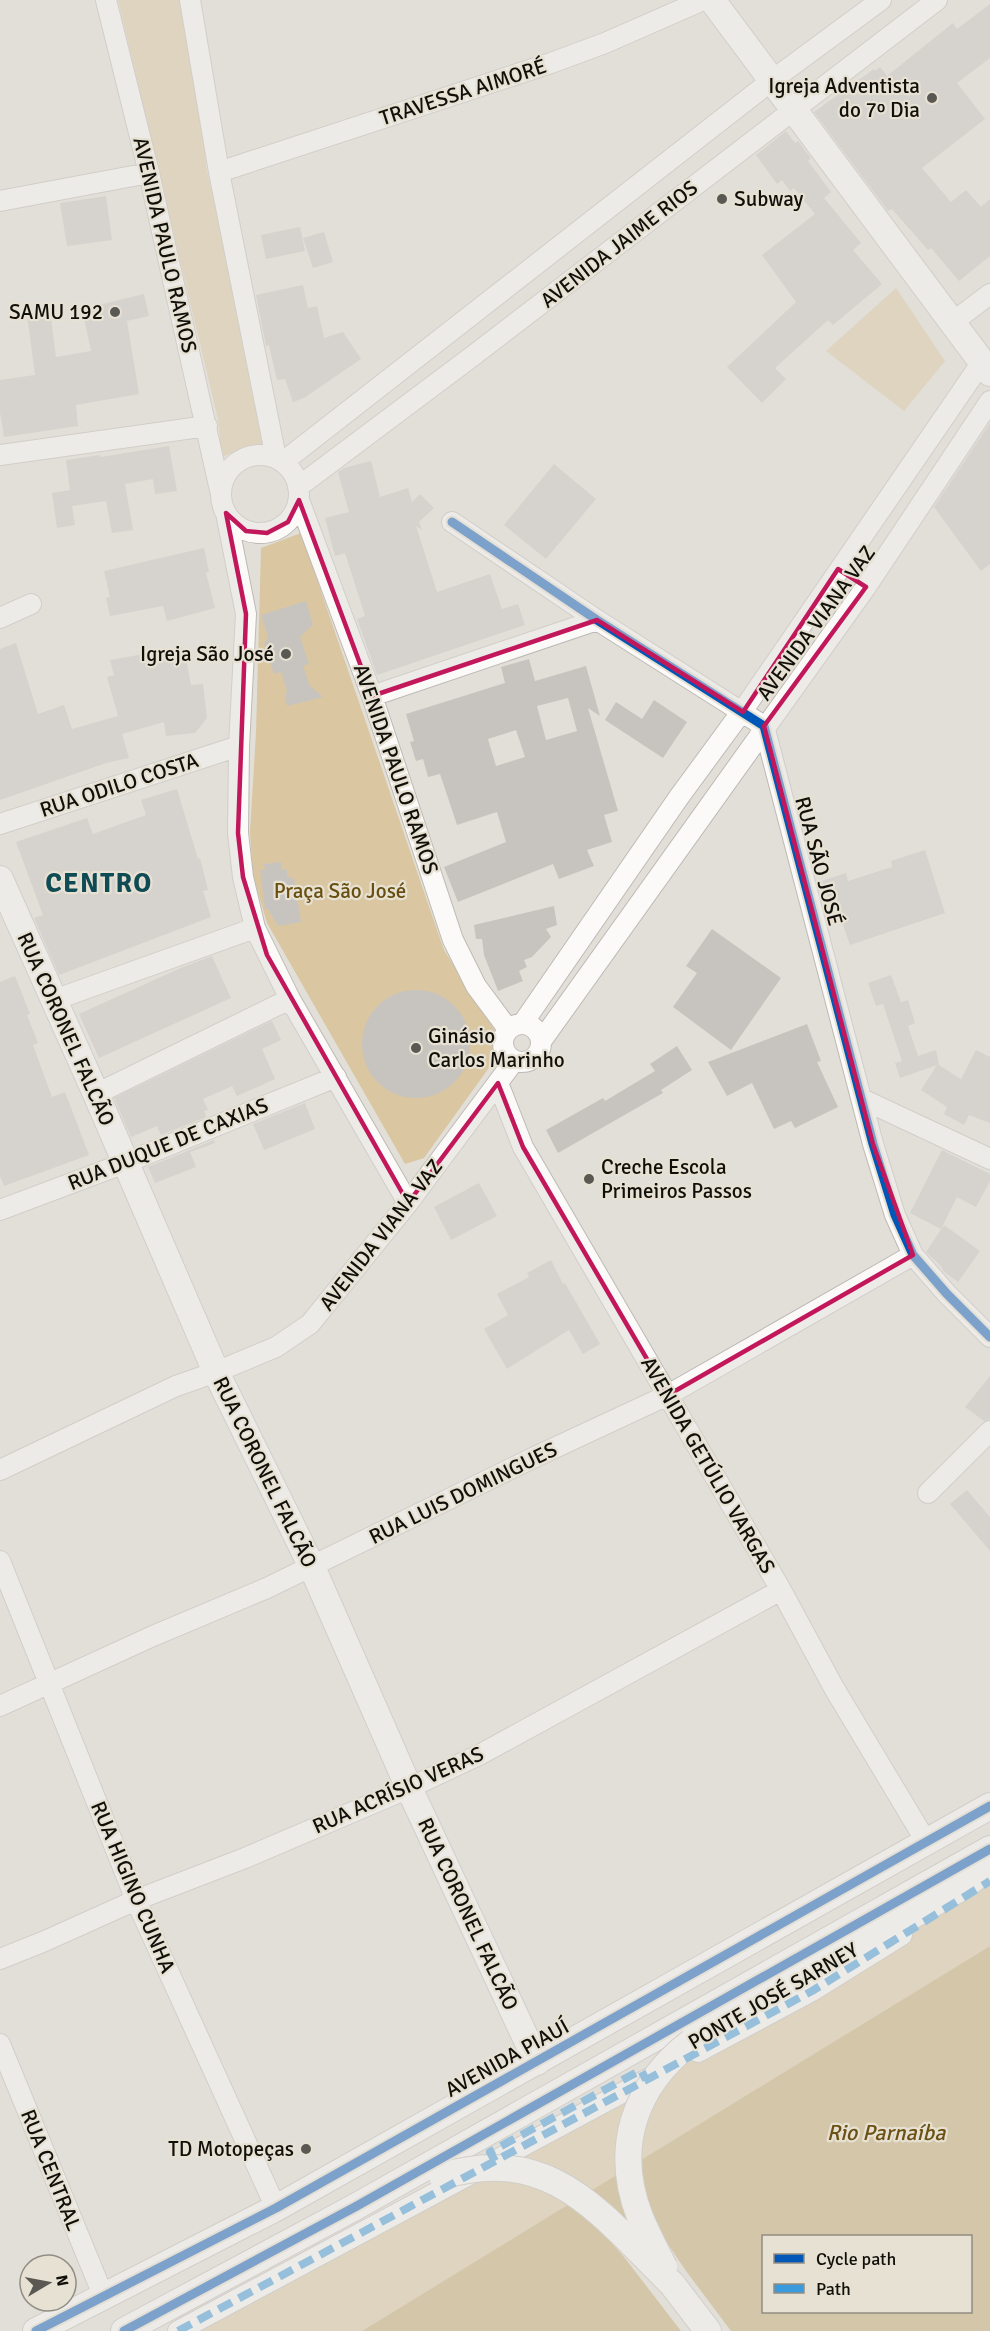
<svg xmlns="http://www.w3.org/2000/svg" width="990" height="2331" viewBox="0 0 990 2331" font-family="Signika,sans-serif">
  <rect width="100%" height="100%" fill="#e2dfd8"/>
  <path fill="#dac7a1" d="M118,0H179L203,121L206,166L260,412L272,447L242,449L222,457L218,419Z
    M896,288L945,361L904,411L826,351Z
    M301,533L444,950L497,1034L496,1058L424,1158L405,1164L267,923L253,876L250,832L256,732L261,548Z
    M990,1881V1946L362,2331H178Z"/>
  <path fill="#c3a96d" fill-rule="evenodd" d="M990,1946V2331H362ZM764,2236H970V2312H764Z"/>
  <path fill="#e2dfd8" d="M638,2174L653,2222L686,2271L731,2331H681L624,2257L587,2215L643,2247Z"/>
  <path fill="#c7c4bf" fill-rule="evenodd" d="M990,4V58L957,83L985,119L922,168L951,202L966,190L981,207L990,199V256L959,281L931,248L928,250L892,209L888,211L814,112L874,69L875,71L880,67L887,76L953,23L957,29Z
    M786,131L795,143L798,141L811,158L808,161L831,192L824,198L861,243L853,250L882,284L833,325L828,320L775,368L786,379L762,403L727,367L796,302L762,255L815,214L794,188L790,191L782,180L777,184L756,155Z
    M106,196L112,240L67,246L60,203Z
    M300,227L305,251L266,259L261,235Z
    M324,232L333,262L313,268L303,238Z
    M303,285L308,308L317,306L324,338L343,332L361,359L304,398L293,402L285,379L277,380L269,345L266,346L256,295Z
    M144,294L149,316L127,321L139,394L76,405L78,426L4,437L0,412V380L35,375L27,314L50,311L56,357L91,351L82,309Z
    M990,423V564L981,571L934,507Z
    M169,446L177,491L155,494L153,479L125,484L133,530L112,533L106,501L72,506L75,525L57,528L52,493L70,490L66,460L100,455L101,457Z
    M371,461L380,497L408,488L412,502L420,494L434,508L419,522L422,530L416,526L437,592L490,574L502,609L518,604L525,625L377,675L357,619L365,616L345,553L335,556L325,518L349,512L338,472L344,468Z
    M554,464L596,499L546,559L504,525Z
    M204,548L209,572L206,573L215,608L167,621L163,606L110,616L106,598L110,597L104,571Z
    M306,601L313,625L300,637L309,664L303,666L310,686L323,697L287,706L285,696L287,691L281,672L274,674L264,644L268,637L261,615Z
    M16,643L38,714L64,705L72,729L118,716L107,677L114,675L110,660L178,648H184L191,685L203,684L207,718L195,733L166,736L164,722L122,734L129,758L106,763L0,800V649Z
    M529,659L535,681L586,666L600,716L588,708L618,811L604,815L612,842L587,850L594,866L559,879L553,864L458,902L444,867L506,842L497,812L457,825L440,774L428,777L423,759L416,761L410,742L414,741L406,714L505,683L501,667ZM568,698L577,731L546,740L537,706ZM516,730L525,757L496,766L488,739Z
    M654,700L687,722L663,758L605,720L616,702L642,719Z
    M177,789L198,859L200,858L208,890L203,891L211,917L59,975L34,918L43,915L16,842L87,818L93,834L146,815L141,800Z
    M925,850L945,913L850,945L838,910L833,912L822,881L846,873L848,881L892,867L891,861Z
    M281,862L282,870L287,869V876L294,879L301,922L278,926L268,909H265L260,870H265L264,864Z
    M554,906L557,925L546,929L551,937L532,957L524,960L527,967L519,971L523,981L498,991L484,955L482,939H476L474,925Z
    M712,929L781,978L731,1050L673,1007L697,973L686,966Z
    M212,956L231,998L99,1058L79,1014L183,967Z
    M891,975L901,1002L908,1000L915,1023L908,1026L918,1056L936,1050L939,1065L961,1079L976,1050L990,1057V1123L969,1115L964,1125L944,1114L947,1107L921,1090L937,1065L900,1078L895,1063L902,1061L883,1004L876,1006L868,983Z
    M15,976L30,1014L27,1015L38,1043L33,1045L52,1097L65,1092L89,1155L4,1186L0,1176V982Z
    M362 1044a54 54 0 1 1 108 0a54 54 0 1 1-108 0Z
    M272,1021L281,1040L262,1049L275,1079L237,1096L232,1086L203,1099L208,1110L204,1111L206,1117L161,1135L157,1126L131,1137L114,1098Z
    M807,1024L821,1061L817,1062L838,1107L795,1128L791,1121L774,1129L752,1083L727,1096L708,1062Z
    M677,1046L692,1070L661,1090L663,1093L558,1153L546,1130L603,1098L605,1101L655,1071L650,1064Z
    M305,1103L315,1129L264,1150L253,1124Z
    M214,1140L215,1143L190,1152L196,1167L155,1183L148,1167Z
    M942,1150L990,1174V1181L976,1207L957,1197L941,1229L910,1213Z
    M479,1183L497,1216L451,1240L434,1207Z
    M944,1225L980,1251L958,1282L943,1271L942,1267L926,1252Z
    M551,1260L563,1284L565,1283L600,1344L583,1354L569,1330L507,1369L484,1329L508,1315L497,1294L529,1277L527,1273Z
    M990,1376V1419L984,1421L965,1407Z
    M967,1490L990,1517V1551L950,1504Z"/>
  <g fill="none" stroke-linecap="round" stroke-linejoin="round">
    <defs>
      <path id="minor" d="M106,0L149,173L220,490
        M190,0L219,172L276,458
        M219,172L551,63L605,43L703,0
        M0,201L149,173
        M953,322L990,294
        M221 494a39 39 0 1 1 78 0a39 39 0 1 1-78 0Z
        M0,455L207,426
        M283,462L771,81L881,0
        M298,487L474,355L937,0
        M299,500L372,696L453,940L476,986L508,1029
        M226,513L246,614L239,746L238,833L243,877L255,928L290,999L408,1203
        M452,522L597,620L764,726L873,1144L895,1215L913,1255L947,1294L990,1337
        M0,618L31,604
        M372,696L597,620
        M0,824L239,746
        M54,1000L255,928
        M523,1023L679,797L748,703L982,362
        M503 1043a19 19 0 1 1 38 0a19 19 0 1 1-38 0Z
        M542,1040L866,587L990,401
        M498,1083L523,1147L781,1590L834,1688L927,1843
        M96,1094L290,999
        M862,1099L990,1159
        M0,1210L125,1163L336,1077
        M0,1470L176,1386L216,1372L276,1347L310,1324L408,1203L514,1061
        M928,1493L990,1431
        M0,1561L136,1900L276,2208
        M0,1706L153,1636L267,1588L537,1456L668,1395L913,1255
        M0,1959L45,1941L136,1900L245,1858L409,1788L481,1754L781,1590
        M0,2044L103,2295
        M698,2052L812,1991L902,1935
        M178,2331L659,2073"/>
      <path id="major" d="M712,0L990,373
        M0,879L96,1094L216,1372L312,1567L409,1788L537,2062
        M691,2042L964,1886L990,1866
        M672,2284L708,2331
        M36,2331L276,2208L990,1806
        M124,2331L355,2207L990,1849"/>
    </defs>
    <use href="#minor" stroke="#bdbab5" stroke-width="22"/>
    <use href="#major" stroke="#bdbab5" stroke-width="28"/>
    <use href="#minor" stroke="#fbfaf9" stroke-width="20"/>
    <use href="#major" stroke="#fbfaf9" stroke-width="26"/>
    <defs>
      <path id="major-bridge" d="M442,2176C552,2143 601,2215 672,2284
        M664,2267C656,2251 647,2234 640,2217C613,2148 634,2086 691,2042"/>
    </defs>
    <use href="#major-bridge" stroke="#bdbab5" stroke-width="28" stroke-linecap="butt"/>
    <use href="#major-bridge" stroke="#fbfaf9" stroke-width="26"/>
    <path stroke="#3a9ade" stroke-width="8" stroke-dasharray="15 8" stroke-linecap="butt" d="M495,2161L490,2152L641,2070L646,2080
      M178,2331L812,1991L990,1881"/>
    <defs>
      <path id="cycleway" d="M452,522L597,620L764,726L873,1144L895,1215L913,1255L947,1294L990,1337
        M36,2331L276,2208L990,1806
        M124,2331L355,2207L990,1849"/>
    </defs>
    <use href="#cycleway" stroke="#e7e1d3" stroke-width="13"/>
    <use href="#cycleway" stroke="#0057b8" stroke-width="9"/>
  </g>
  <path d="M0 0H990V2331H0ZM299,500L372,696L597,620L743,712L838,569L866,587L764,726L873,1144L913,1255L668,1395L523,1147L498,1083L408,1203L267,955L243,877L238,833L246,614L226,513L246,531L267,533L288,522Z" fill="#e2dfd8" fill-opacity=".55" fill-rule="evenodd"/>
  <path fill="none" stroke="#c2185b" stroke-width="4.5" stroke-linejoin="round" d="M299,500L372,696L597,620L743,712L838,569L866,587L764,726L873,1144L913,1255L668,1395L523,1147L498,1083L408,1203L267,955L243,877L238,833L246,614L226,513L246,531L267,533L288,522Z"/>
  <g fill="#5a5852" stroke="#e7e1d3" stroke-width="2">
    <circle cx="932" cy="98" r="6"/>
    <circle cx="722" cy="199" r="6"/>
    <circle cx="115" cy="312" r="6"/>
    <circle cx="286" cy="654" r="6"/>
    <circle cx="416" cy="1048" r="6"/>
    <circle cx="589" cy="1179" r="6"/>
    <circle cx="306" cy="2149" r="6"/>
  </g>
  <g text-anchor="middle" stroke-width="4.5" stroke-linejoin="round" paint-order="stroke">
    <g font-size="21" fill="#110f0a" stroke="#e7e1d3" text-anchor="end">
      <text x="920" y="93">Igreja Adventista<tspan x="920" dy="24">do 7º Dia</tspan></text>
      <text x="734" y="206" text-anchor="start">Subway</text>
      <text x="103" y="319">SAMU 192</text>
      <text x="274" y="661">Igreja São José</text>
      <text x="428" y="1043" text-anchor="start">Ginásio<tspan x="428" dy="24">Carlos Marinho</tspan></text>
      <text x="601" y="1174" text-anchor="start">Creche Escola<tspan x="601" dy="24">Primeiros Passos</tspan></text>
      <text x="294" y="2156">TD Motopeças</text>
    </g>
    <g font-size="21" fill="#110f0a" stroke="#e7e1d3">
      <text transform="translate(463 92) rotate(-18)" y="7">TRAVESSA AIMORÉ</text>
      <text transform="translate(619 244) rotate(-38)" y="7">AVENIDA JAIME RIOS</text>
      <text transform="translate(165 245) rotate(77)" y="7">AVENIDA PAULO RAMOS</text>
      <text transform="translate(816 623) rotate(-54)" y="7">AVENIDA VIANA VAZ</text>
      <text transform="translate(396 769) rotate(71)" y="7">AVENIDA PAULO RAMOS</text>
      <text transform="translate(119 785) rotate(-18)" y="7">RUA ODILO COSTA</text>
      <text transform="translate(819 861) rotate(75)" y="7">RUA SÃO JOSÉ</text>
      <text transform="translate(66 1029) rotate(66)" y="7">RUA CORONEL FALCÃO</text>
      <text transform="translate(168 1144) rotate(-22)" y="7">RUA DUQUE DE CAXIAS</text>
      <text transform="translate(381 1235) rotate(-52)" y="7">AVENIDA VIANA VAZ</text>
      <text transform="translate(708 1465) rotate(60)" y="7">AVENIDA GETÚLIO VARGAS</text>
      <text transform="translate(265 1472) rotate(64)" y="7">RUA CORONEL FALCÃO</text>
      <text transform="translate(463 1493) rotate(-26)" y="7">RUA LUIS DOMINGUES</text>
      <text transform="translate(398 1790) rotate(-24)" y="7">RUA ACRÍSIO VERAS</text>
      <text transform="translate(133 1887) rotate(67)" y="7">RUA HIGINO CUNHA</text>
      <text transform="translate(468 1914) rotate(65)" y="7">RUA CORONEL FALCÃO</text>
      <text transform="translate(773 1996) rotate(-30)" y="7">PONTE JOSÉ SARNEY</text>
      <text transform="translate(507 2058) rotate(-29)" y="7">AVENIDA PIAUÍ</text>
      <text transform="translate(51 2170) rotate(68)" y="7">RUA CENTRAL</text>
    </g>
    <g font-size="21" fill="#684f0f" stroke="#e7e1d3">
      <text x="340" y="898">Praça São José</text>
    </g>
    <g font-size="22" font-style="italic" fill="#6b5113" stroke="#e7e1d3">
      <text x="886" y="2140">Rio Parnaíba</text>
    </g>
    <g font-size="27" font-weight="bold" letter-spacing="1.5" fill="#0e4b54" stroke="#e7e1d3">
      <text x="99" y="892">CENTRO</text>
    </g>
  </g>
  <rect x="762" y="2235" width="210" height="78" fill="#e7e1d3" stroke="#918d83" stroke-width="1.5"/>
  <rect x="774" y="2254" width="30" height="9" fill="#0057b8" stroke="#918d83" stroke-width="1.5"/>
  <text x="816" y="2265" font-size="18" fill="#110f0a">Cycle path</text>
  <rect x="774" y="2284" width="30" height="9" fill="#3a9ade" stroke="#918d83" stroke-width="1.5"/>
  <text x="816" y="2295" font-size="18" fill="#110f0a">Path</text>
  <g transform="translate(48 2283) rotate(80)"><circle r="28" fill="#e7e1d3" stroke="#918d83" stroke-width="1.5"/>
  <path d="M0-4.5L10 22L0 15L-10 22Z" fill="#5a5852"/>
  <text y="-9" font-size="16" font-weight="bold" text-anchor="middle" fill="#110f0a">N</text>
  </g>
</svg>
